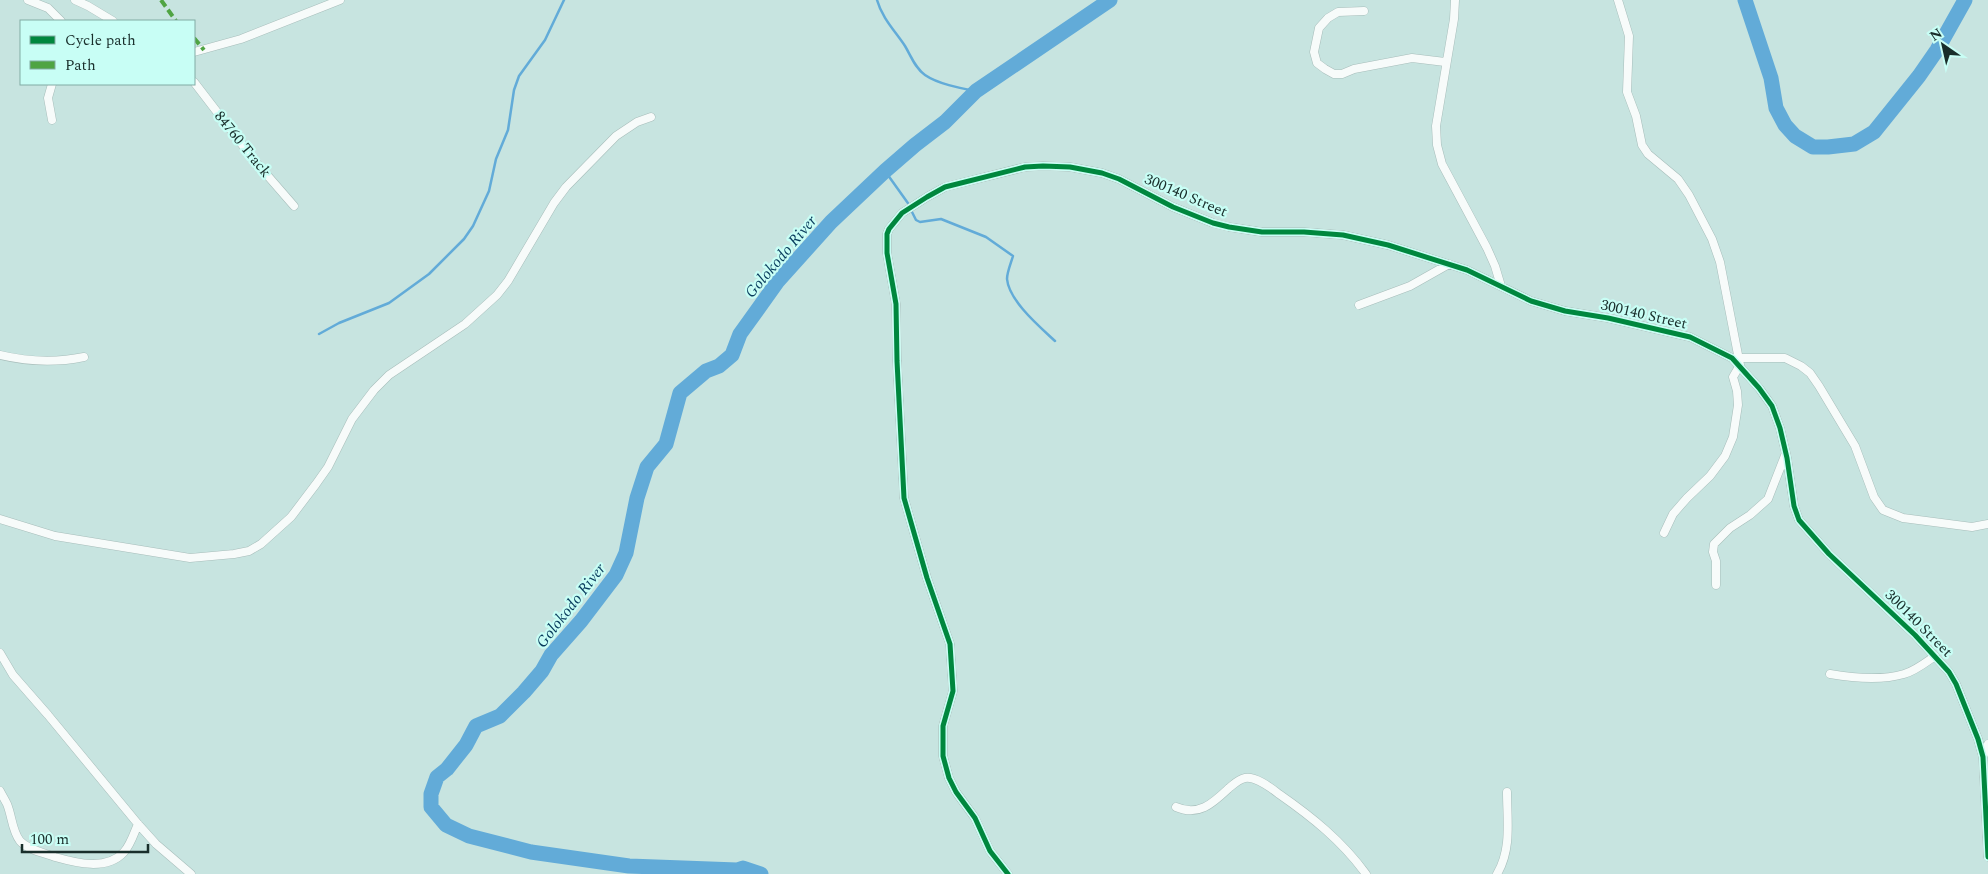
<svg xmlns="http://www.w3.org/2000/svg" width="1988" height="874" viewBox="0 0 1988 874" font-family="Spectral,serif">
  <rect width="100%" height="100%" fill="#c7e4e0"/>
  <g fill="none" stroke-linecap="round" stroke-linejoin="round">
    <path stroke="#62abd8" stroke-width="2.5" d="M877,0C882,18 895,31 905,46C911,56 915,68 925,75C938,84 960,88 976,91
      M885,171L910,206
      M911,210L916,220L920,222L941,219L986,237L1013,256C1011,263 1007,272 1007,279C1009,301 1040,327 1055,341
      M319,334L339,323L389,303L429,274L464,239L473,226L489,191L496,159L508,130L514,90L519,76L545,40L564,0"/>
    <path stroke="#62abd8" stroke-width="15" d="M1745,0L1771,78L1776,108L1785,125L1795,136L1813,147H1828L1854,144L1874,132L1919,76L1937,50L1965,0
      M761,874L743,868L737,870L629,866L531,852L469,836L446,825L431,807V794L437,777L447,769L466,745L476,726L500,716L524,692L542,671L551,655L581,621L616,575L626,553L637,498L647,467L666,444L680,393L706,371L719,366L732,355L740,334L778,281L831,222L885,171L915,145L945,122L976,91L1110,0"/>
    <defs>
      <path id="street" d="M28,0L48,8L61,21
        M75,0L88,6L113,21
        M1455,0L1454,19L1436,126L1437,145L1442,164L1487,248L1495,266L1501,286
        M1618,0L1629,36L1627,92L1636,116L1642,145L1648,154L1678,179L1689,195L1712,239L1720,262L1740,365L1733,377L1737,391L1738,405L1733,437L1725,456L1710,476L1687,498L1673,514L1664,533
        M1364,11L1338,12L1328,18L1319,28L1314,52L1317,63L1325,69L1334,74H1342L1354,69L1412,58L1445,62
        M194,52L241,39L340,0
        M194,82L254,160L294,206
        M52,120L48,98L52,84
        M1359,305L1410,286L1449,264
        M0,355C29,362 55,363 84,357
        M1738,358H1785L1801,366L1810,373L1819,386L1855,446L1874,497L1883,510L1903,518L1972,527L1988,524
        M0,519L55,536L190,558L234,554L249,551L261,544L291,517L316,484L328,467L352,419L374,390L389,375L465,324L497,295L508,281L554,203L566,187L616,136L637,122L651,117
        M1716,585V561L1713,552L1714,544L1730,528L1750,515L1768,499L1786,453
        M0,653L13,675L48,715L138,824L156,844L191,874
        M1830,674C1853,678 1880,681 1904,674C1915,671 1925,663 1935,656
        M1983,757L1988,744
        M0,791C2,795 5,800 7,804C12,816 12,831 20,841C28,850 44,853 55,857C76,863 107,871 124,852C131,844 134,833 138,824
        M1176,807C1199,817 1213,803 1229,788C1234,784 1239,779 1245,778C1256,776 1271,788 1279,794C1312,817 1342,841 1366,874
        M1008,874L990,851L975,818L956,792L949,778L943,756V726L953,691L950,644L927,578L904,498L897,361L896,304L887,253V234L889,229L902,213L927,197L945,187L1025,167L1043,166L1070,167L1102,173L1119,179L1173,207L1213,223L1229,227L1262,232H1304L1343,235L1388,245L1467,270L1531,301L1565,311L1608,318L1690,337L1732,358L1759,388L1772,406L1780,428L1787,458L1794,506L1799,520L1829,554L1915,635L1949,672L1956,684L1978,739L1983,757L1988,857
        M1497,874C1512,849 1507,820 1507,792"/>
    </defs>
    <use href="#street" stroke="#a7bdba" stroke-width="9"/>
    <use href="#street" stroke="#f7fbfa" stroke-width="8"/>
    <path stroke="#4fa443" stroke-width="4" stroke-dasharray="8 4" stroke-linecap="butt" d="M161,0L176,21
      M194,38L204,50"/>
    <defs>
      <path id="cycleway" d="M1008,874L990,851L975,818L956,792L949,778L943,756V726L953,691L950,644L927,578L904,498L897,361L896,304L887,253V234L889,229L902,213L927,197L945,187L1025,167L1043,166L1070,167L1102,173L1119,179L1173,207L1213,223L1229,227L1262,232H1304L1343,235L1388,245L1467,270L1531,301L1565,311L1608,318L1690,337L1732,358L1759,388L1772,406L1780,428L1787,458L1794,506L1799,520L1829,554L1915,635L1949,672L1956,684L1978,739L1983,757L1988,857"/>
    </defs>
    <use href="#cycleway" stroke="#c8fef5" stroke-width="8"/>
    <use href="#cycleway" stroke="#00873e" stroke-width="5"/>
  </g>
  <g text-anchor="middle" stroke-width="4.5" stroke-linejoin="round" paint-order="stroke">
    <g font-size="15" fill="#192e2b" stroke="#c8fef5">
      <text transform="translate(243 144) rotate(51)" y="5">84760 Track</text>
      <text transform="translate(1186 195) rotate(23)" y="5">300140 Street</text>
      <text transform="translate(1644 314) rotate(13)" y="5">300140 Street</text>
      <text transform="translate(1919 623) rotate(45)" y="5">300140 Street</text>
    </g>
    <g font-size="16" font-style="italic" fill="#083b5c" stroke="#c8fef5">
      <text transform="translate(780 256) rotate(-50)" y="6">Golokodo River</text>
      <text transform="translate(570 605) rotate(-52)" y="6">Golokodo River</text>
    </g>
  </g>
  <rect x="20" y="20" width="175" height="65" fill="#c8fef5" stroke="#82aba4"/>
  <rect x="30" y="36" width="25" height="8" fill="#00873e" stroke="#82aba4"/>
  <text x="65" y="45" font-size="15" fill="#192e2b">Cycle path</text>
  <rect x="30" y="61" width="25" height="8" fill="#4fa443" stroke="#82aba4"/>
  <text x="65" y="70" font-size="15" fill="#192e2b">Path</text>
  <g transform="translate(1943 45) rotate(326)" stroke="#c8fef5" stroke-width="4" paint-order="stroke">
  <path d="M0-4L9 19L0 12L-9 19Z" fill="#192e2b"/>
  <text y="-8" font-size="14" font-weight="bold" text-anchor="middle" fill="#192e2b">N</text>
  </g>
  <path d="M22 844v8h126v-8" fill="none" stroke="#192e2b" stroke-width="2.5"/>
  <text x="30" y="844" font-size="15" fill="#192e2b" stroke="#c8fef5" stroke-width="4" paint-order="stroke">100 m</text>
</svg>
